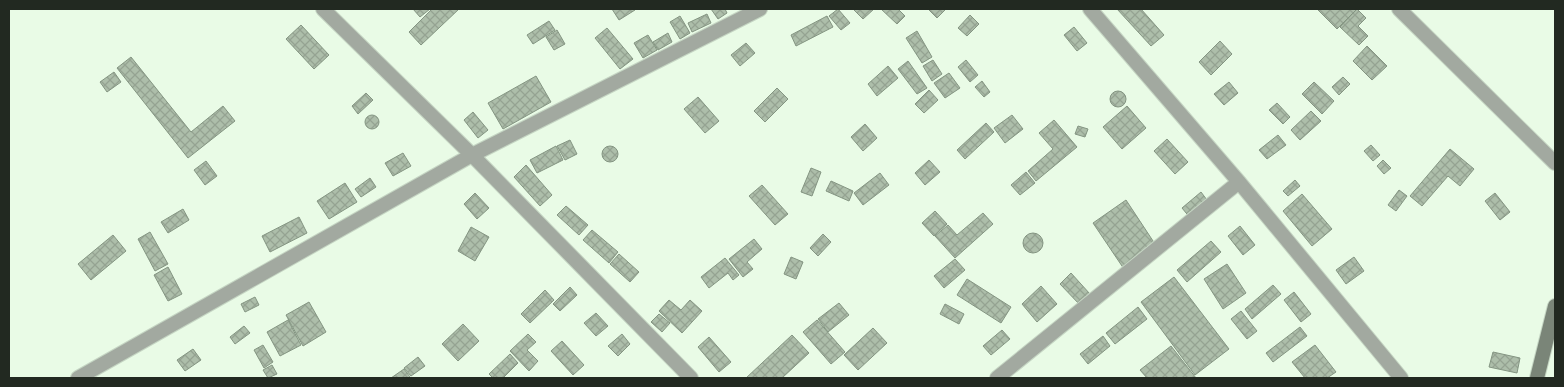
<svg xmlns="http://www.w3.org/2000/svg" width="1564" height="387" viewBox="0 0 1564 387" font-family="'Archivo Narrow',sans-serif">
  <defs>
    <pattern id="building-cross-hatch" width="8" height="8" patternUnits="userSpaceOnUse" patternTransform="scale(1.25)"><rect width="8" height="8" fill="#adbeaa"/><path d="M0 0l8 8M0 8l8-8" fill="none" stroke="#95a392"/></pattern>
  </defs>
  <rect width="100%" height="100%" fill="#e9fbe6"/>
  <path fill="url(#building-cross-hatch)" stroke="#849582" d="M413,9H430L420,17Z
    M432,9H459L421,45L409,32Z
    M612,9H634L635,10L619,20Z
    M711,9H725L727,13L718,19Z
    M838,9L850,23L841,30L829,16Z
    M853,9H874L863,19Z
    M881,9H898L905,16L897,24Z
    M928,9H946L937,18Z
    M1117,9H1141L1164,35L1151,46Z
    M1319,9H1355L1356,10L1337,29L1318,10Z
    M1357,9L1366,18L1358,26L1368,36L1359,45L1340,27Z
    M707,14L711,23L692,32L688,23Z
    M970,15L979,24L967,36L958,28Z
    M680,16L690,33L680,39L670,22Z
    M827,16L833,27L796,46L791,35Z
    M549,21L555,30L533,44L527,35Z
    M301,25L329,55L314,69L286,39Z
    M1074,27L1087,43L1077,51L1064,35Z
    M607,28L633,59L620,69L595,38Z
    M557,30L565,44L554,50L546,37Z
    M917,31L932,57L922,63L906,38Z
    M668,33L672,42L658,50L653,42Z
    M648,35L657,50L643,58L634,43Z
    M1220,41L1232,54L1211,75L1199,62Z
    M746,43L755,53L740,66L731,55Z
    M1367,46L1387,66L1372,80L1353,61Z
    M131,57L191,132L223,106L235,121L188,158L117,68Z
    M933,60L942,74L932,81L923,66Z
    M966,60L978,75L970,82L958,67Z
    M908,61L927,88L917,94L898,69Z
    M888,66L898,78L877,96L868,84Z
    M114,72L121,82L107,92L100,82Z
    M949,73L960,88L945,98L934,83Z
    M536,76L551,102L503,129L488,103Z
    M1343,77L1350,84L1339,95L1332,87Z
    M982,81L990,92L984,97L975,87Z
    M1229,82L1238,93L1224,105L1214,94Z
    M1314,82L1334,101L1322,114L1302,94Z
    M777,88L788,99L765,122L754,111Z
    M929,90L938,100L924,113L915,104Z
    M1110 99a8 8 0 1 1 16 0a8 8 0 1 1-16 0Z
    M366,93L373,100L358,114L352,106Z
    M698,97L719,121L705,133L684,109Z
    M1277,103L1290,117L1283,124L1269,110Z
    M1127,106L1146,128L1122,149L1103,127Z
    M1311,111L1321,121L1300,140L1291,130Z
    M473,112L488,130L478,138L464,120Z
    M365 122a7 7 0 1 1 14 0a7 7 0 1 1-14 0Z
    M1012,115L1023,129L1005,143L994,128Z
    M1054,120L1077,147L1036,181L1028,171L1053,149L1039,133Z
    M986,123L994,132L965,159L957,150Z
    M865,124L877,138L863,151L851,137Z
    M1078,126L1088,129L1085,137L1075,134Z
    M1278,135L1286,145L1267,159L1259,150Z
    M1167,139L1188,162L1175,174L1154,151Z
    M570,140L577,154L565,160L557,146Z
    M1371,145L1380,155L1373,161L1364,151Z
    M602 154a8 8 0 1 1 16 0a8 8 0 1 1-16 0Z
    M556,146L563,160L537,173L530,160Z
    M1450,149L1474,169L1460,186L1448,176L1422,206L1410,196Z
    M403,153L411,166L393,176L385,163Z
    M929,160L940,172L925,185L915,173Z
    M1383,160L1391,168L1384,174L1377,166Z
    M206,161L217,176L205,185L194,170Z
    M526,165L552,195L540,206L514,177Z
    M811,168L821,172L812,196L801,192Z
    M1026,172L1035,183L1020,195L1011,185Z
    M880,173L889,185L863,205L854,193Z
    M370,178L376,187L361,197L355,189Z
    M1295,180L1300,186L1288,196L1283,191Z
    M831,181L853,191L849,201L826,191Z
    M345,183L357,202L329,219L317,201Z
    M762,185L788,214L775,225L749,196Z
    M1399,190L1407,196L1396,211L1388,205Z
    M1201,192L1210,204L1191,219L1182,208Z
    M475,193L489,208L477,219L464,204Z
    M1495,193L1510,212L1500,220L1485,201Z
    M1302,194L1332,229L1312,246L1283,211Z
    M1126,200L1157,247L1124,269L1093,223Z
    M566,206L588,225L579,235L557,215Z
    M183,209L189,220L168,233L161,222Z
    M935,211L947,224L934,236L922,223Z
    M983,213L993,224L955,258L935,236L948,225L957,235Z
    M299,217L307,233L270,252L262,236Z
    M1240,226L1255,245L1243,255L1228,236Z
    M471,227L489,237L475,261L458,251Z
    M592,230L618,252L609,263L583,240Z
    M150,232L168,264L155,271L138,239Z
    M1023 243a10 10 0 1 1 20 0a10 10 0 1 1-20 0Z
    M823,234L831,242L818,256L810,248Z
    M113,235L126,251L91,280L78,264Z
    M754,239L762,249L747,262L753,269L743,277L729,259Z
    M1211,241L1221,252L1187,282L1177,270Z
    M619,254L639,272L630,282L610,264Z
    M791,257L803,262L796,279L784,274Z
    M1354,257L1364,271L1346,284L1336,270Z
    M725,258L739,275L733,280L728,273L709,288L701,277Z
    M955,259L965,270L944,288L934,276Z
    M1227,264L1246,293L1223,309L1204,279Z
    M168,267L182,294L168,301L154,275Z
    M1071,273L1090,294L1080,305L1060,284Z
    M1174,277L1229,349L1195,375L1141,302Z
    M967,279L1011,307L1001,323L957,295Z
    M1273,285L1281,294L1252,319L1245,309Z
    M1041,286L1057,304L1037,322L1022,304Z
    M570,287L577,295L560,311L553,304Z
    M545,290L554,300L530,323L521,314Z
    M1294,292L1311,314L1301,322L1284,300Z
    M255,297L259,305L245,312L241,304Z
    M669,300L681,310L690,300L702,311L682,333L659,311Z
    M309,302L326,332L303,346L286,315Z
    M839,303L849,315L828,332L818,319Z
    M945,304L964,314L959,324L940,314Z
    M1138,307L1147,319L1115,344L1106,333Z
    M1241,311L1257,331L1247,339L1231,319Z
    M596,313L608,326L596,336L584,323Z
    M659,314L670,323L662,332L651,322Z
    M288,320L301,345L280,356L267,332Z
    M817,320L845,352L831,364L803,332Z
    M463,324L479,341L458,361L442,344Z
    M244,326L250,333L235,344L230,337Z
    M1300,327L1307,336L1273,362L1266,353Z
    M873,328L887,343L858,370L844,355Z
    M1002,330L1010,339L991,355L983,346Z
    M528,334L536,342L527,350L538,361L529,371L510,351Z
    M622,334L630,344L618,356L608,346Z
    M792,335L809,353L782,378H746Z
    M1103,336L1110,346L1088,364L1080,354Z
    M709,337L731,362L719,372L698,347Z
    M562,341L584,365L573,375L551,351Z
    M263,345L273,362L264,368L254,350Z
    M1315,345L1336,372L1327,378H1305L1292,362Z
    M1171,346L1196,378H1147L1140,370Z
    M193,349L201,360L185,371L177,360Z
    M1493,352L1520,358L1517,373L1489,367Z
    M510,354L518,363L503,378H493L489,374Z
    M418,357L425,366L411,376L404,368Z
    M272,365L277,374L268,378L263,370Z
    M404,369L410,377L408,378H391Z"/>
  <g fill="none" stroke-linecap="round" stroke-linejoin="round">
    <defs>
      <path id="minor" d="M323,9L472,155L691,378
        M1090,9L1239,182L1401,378
        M1399,9L1555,163
        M78,378L472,155L760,9
        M997,378L1239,182"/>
      <path id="secondary" d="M1537,378L1555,306"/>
    </defs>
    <use href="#minor" stroke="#c5d5c3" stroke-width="16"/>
    <use href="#secondary" stroke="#c5d5c3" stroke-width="16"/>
    <use href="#minor" stroke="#a2a9a0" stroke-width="14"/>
    <use href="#secondary" stroke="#7a8578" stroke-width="14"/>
  </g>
  <rect width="1564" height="387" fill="none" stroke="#222921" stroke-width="20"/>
</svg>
